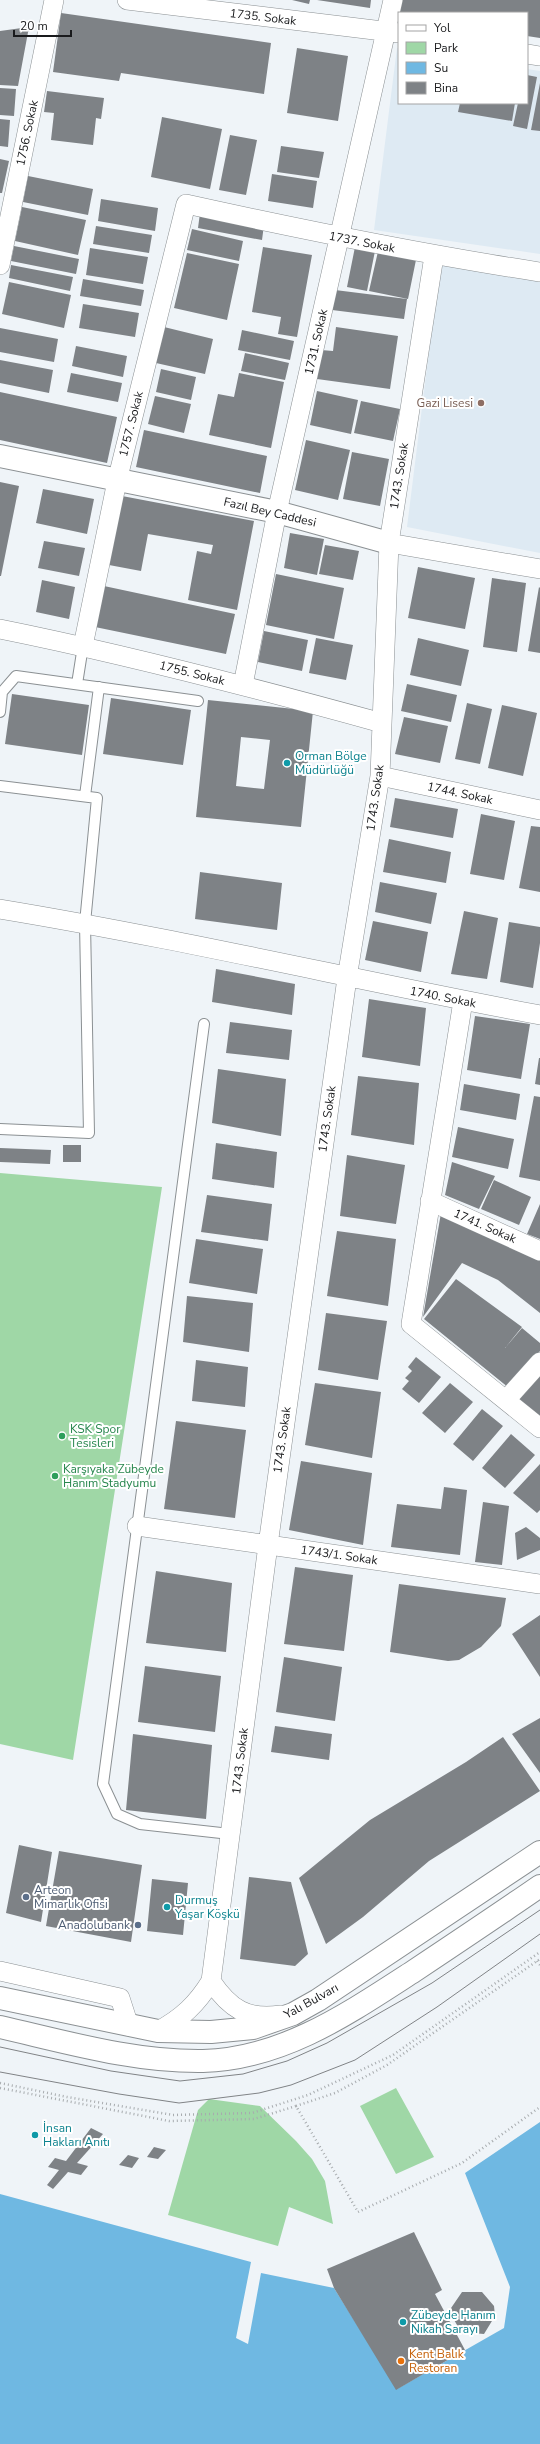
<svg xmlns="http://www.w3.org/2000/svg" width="540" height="2444" viewBox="0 0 540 2444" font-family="'Nunito Sans',sans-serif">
  <rect width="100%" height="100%" fill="#eff4f8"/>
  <path fill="#deeaf3" d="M397,48L399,49V103H527V69L540,71V254L374,230Z
    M440,264L540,279V553L407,527Z"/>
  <path fill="#9fd7a6" d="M0,1173L162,1187L73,1760L0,1744Z
    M396,2088L434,2157L396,2174L360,2106Z
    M209,2099L260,2106L296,2141L312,2159L325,2181L333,2224L289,2207L278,2246L168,2215L198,2110Z"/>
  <path fill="#6fb8e2" d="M540,2122V2444H0V2194L251,2262L236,2338L248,2344L261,2273L334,2288L397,2389L504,2328L510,2287L465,2173Z"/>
  <path fill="#7e8286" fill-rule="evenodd" d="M292,0H310L309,4Z
    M317,0H371L370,8Z
    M401,0H540V38L527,36V13H399Z
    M61,13L271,43L264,94L121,73L119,81L53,72Z
    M29,27L18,86L0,85V31Z
    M297,48L348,56L338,121L287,113Z
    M527,75L537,77L527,129L513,126L518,103H527Z
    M540,83V131L531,130Z
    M0,88L16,89L14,116L0,115Z
    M47,91L104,98L101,119L96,118L93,145L51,140L54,113L44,112Z
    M460,103H515L512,121L458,112Z
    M162,117L222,129L210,189L151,177Z
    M0,119L10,120L8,147L0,146Z
    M230,135L257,140L246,195L219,190Z
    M281,146L324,152L319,178L277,172Z
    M0,159L9,161L2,193H0Z
    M272,174L317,181L313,208L268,201Z
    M28,176L93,189L88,215L23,202Z
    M101,199L158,208L155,231L98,221Z
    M22,207L86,220L78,255L15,241Z
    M200,213L264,225L262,240L198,228Z
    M96,226L152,235L149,253L93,244Z
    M192,229L243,241L239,261L187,250Z
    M356,242L376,246L367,291L347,287Z
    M14,246L79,259L76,274L11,261Z
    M263,247L312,255L297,337L278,334L281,317L252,312Z
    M379,247L417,255L408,299L369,291Z
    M90,248L148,257L143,284L86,275Z
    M187,253L239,264L227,320L174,308Z
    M11,265L73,277L70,291L9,278Z
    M83,279L144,290L141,306L80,296Z
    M9,282L71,295L64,328L2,314Z
    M335,290L407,299L404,319L332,310Z
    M83,304L139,313L135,337L79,328Z
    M164,327L213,339L205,374L156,363Z
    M336,327L398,336L390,389L317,379L321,350L333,351Z
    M0,328L58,339L54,362L0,352Z
    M242,330L294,341L290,360L238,350Z
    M76,346L127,356L123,377L72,366Z
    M245,353L289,363L285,380L241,371Z
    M0,360L53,370L49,393L0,383Z
    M161,369L196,377L191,400L156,392Z
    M71,373L122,383L118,402L67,392Z
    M239,373L284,382L271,448L209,435L218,394L234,397Z
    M317,391L358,400L351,434L310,425Z
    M0,392L117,417L107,463L0,440Z
    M155,396L191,404L184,433L148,424Z
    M361,401L400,409L393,441L354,433Z
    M144,430L267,456L260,493L136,467Z
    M306,440L350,450L338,500L295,490Z
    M352,452L389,459L380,506L343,499Z
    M0,482L19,486L1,576H0Z
    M43,489L94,499L87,534L36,523Z
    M122,496L254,521L237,610L188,600L197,551L211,554L213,545L148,534L141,571L109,565Z
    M290,533L324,539L317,575L284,568Z
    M44,541L85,548L79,576L38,568Z
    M325,545L359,551L353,580L319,574Z
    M418,567L475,578L465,629L408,618Z
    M276,574L344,588L334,639L266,625Z
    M492,578L526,583L517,652L483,647Z
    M42,580L75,587L69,619L36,612Z
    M104,586L235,614L226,654L95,627Z
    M539,587L540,588V653L528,651Z
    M264,631L308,640L302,671L258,662Z
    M316,638L353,645L346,680L309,673Z
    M418,638L469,650L461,686L410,675Z
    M407,684L457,695L451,722L401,711Z
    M12,694L89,705L82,755L5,744Z
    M111,698L191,710L183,765L103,754Z
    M208,700L313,711L301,827L196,817ZM241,737L270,740L264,789L236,786Z
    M467,703L492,709L480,764L455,759Z
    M502,705L537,713L523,776L488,768Z
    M404,717L448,726L440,763L395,754Z
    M395,798L458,809L453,838L390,827Z
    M481,814L515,821L504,880L470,874Z
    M531,826L540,827V892L519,888Z
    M389,839L451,852L446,883L383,872Z
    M200,872L282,883L277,930L195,919Z
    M380,882L437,893L431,924L375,912Z
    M464,911L498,918L487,979L451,974Z
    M373,921L428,932L421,972L365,960Z
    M509,922L540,927V943L533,988L500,982Z
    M216,969L295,984L292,1015L212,1002Z
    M369,999L426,1008L420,1066L362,1057Z
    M475,1016L530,1024L521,1079L467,1070Z
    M230,1022L292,1030L289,1060L226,1053Z
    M539,1058H540V1085L535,1084Z
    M218,1069L286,1079L281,1136L212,1123Z
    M358,1076L419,1083L414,1145L351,1135Z
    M464,1084L520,1094L516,1120L460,1110Z
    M534,1096L540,1097V1181L519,1177Z
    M458,1127L514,1139L508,1169L452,1157Z
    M216,1143L277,1152L274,1188L212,1179Z
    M63,1145H81V1162H63Z
    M0,1148L51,1150L50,1164L0,1162Z
    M347,1155L405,1165L396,1224L340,1216Z
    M452,1162L495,1176L479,1209L445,1195Z
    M494,1180L531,1197L519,1225L481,1209Z
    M207,1195L272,1204L268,1241L201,1232Z
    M540,1204V1239L527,1234Z
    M441,1213L540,1260V1313L498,1280L462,1263L423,1317Z
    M337,1231L396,1239L388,1306L327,1296Z
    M196,1239L263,1249L257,1294L189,1283Z
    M456,1279L522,1327L505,1348L522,1328L540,1343V1351L509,1388L424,1319Z
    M187,1296L253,1303L249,1352L183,1342Z
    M326,1313L387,1321L378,1380L318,1370Z
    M416,1357L441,1377L419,1403L402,1389L409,1381L405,1378L412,1371L408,1367Z
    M196,1360L248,1367L245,1407L192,1401Z
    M540,1373V1418L517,1399Z
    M315,1383L381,1392L372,1458L305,1445Z
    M450,1383L473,1402L445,1433L422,1413Z
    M482,1409L503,1426L473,1461L453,1444Z
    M176,1421L246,1430L235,1518L164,1509Z
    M511,1434L535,1455L505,1488L482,1468Z
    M301,1461L372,1473L363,1545L289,1530Z
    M540,1464V1510L537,1513L513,1493Z
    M444,1487L467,1490L460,1555L391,1547L397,1504L441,1509Z
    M483,1502L509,1506L502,1565L475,1562Z
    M526,1527L540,1538V1550L517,1560L515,1533Z
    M295,1567L353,1575L344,1651L284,1644Z
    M156,1571L232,1583L226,1652L146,1643Z
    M399,1584L506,1598L501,1626L481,1647L459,1660L448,1661L390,1652Z
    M540,1615V1677L512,1634Z
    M284,1657L342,1667L335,1721L276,1712Z
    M145,1666L221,1676L215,1732L138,1722Z
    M540,1718V1773L512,1734Z
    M275,1726L332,1734L329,1760L271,1752Z
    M133,1734L212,1745L206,1819L126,1810Z
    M503,1737L540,1791L429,1861L363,1917L326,1944L299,1878L370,1820L466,1762Z
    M19,1845L52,1852L41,1922L6,1913Z
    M59,1851L142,1865L131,1942L46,1926Z
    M249,1877L291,1882L308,1954L295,1966L240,1959Z
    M152,1879L188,1883L183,1935L147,1931Z
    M91,2128L103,2134L77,2163L88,2166L81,2175L68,2172L53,2189L47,2185L59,2170L48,2167L55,2158L66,2161Z
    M154,2147L166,2150L158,2159L147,2157Z
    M128,2155L139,2158L132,2168L119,2165Z
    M414,2232L442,2290L435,2294L465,2350L396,2390L334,2288L327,2269Z
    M462,2292H482L494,2306L495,2316L484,2334L461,2332L449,2311Z"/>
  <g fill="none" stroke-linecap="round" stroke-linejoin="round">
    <defs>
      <path id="lane" d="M77,684L83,646
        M0,712L2,692L16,676L198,701
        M0,786L97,798L85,923L89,1133L0,1129
        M85,796L99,687
        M204,1024L103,1784L117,1814L140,1824L230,1834"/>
      <path id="street" d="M127,0L399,33
        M527,54L540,56
        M0,265L54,0
        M389,543L540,569
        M0,629C129,655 255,688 382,723
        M83,646L117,481L186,204C304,230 421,254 540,272
        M243,685L277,512L393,0
        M380,776L540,810
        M0,909C181,939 360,981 540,1015
        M463,1001L411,1324L540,1428
        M430,1201L540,1251
        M506,1400L540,1362
        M137,1526L540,1584
        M0,1971L120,1998L129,2026
        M211,1981C230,2009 247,2020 281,2015
        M158,2031C182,2018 197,2004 211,1981L268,1545L347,978L380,776L389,543L434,256"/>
      <path id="secondary" d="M0,456L277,512L389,543"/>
      <path id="primary" d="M0,1998L158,2031L211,2032L253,2028L293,2014L318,2000L540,1852
        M0,2027C66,2042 134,2062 203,2061C283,2059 349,2013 414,1971C456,1943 498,1915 540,1886"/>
    </defs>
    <use href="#lane" stroke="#8b9093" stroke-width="12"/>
    <use href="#street" stroke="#8b9093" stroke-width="20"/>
    <use href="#secondary" stroke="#8b9093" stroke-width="24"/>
    <use href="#primary" stroke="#8b9093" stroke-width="24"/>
    <path stroke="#a7abae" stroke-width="2.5" stroke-dasharray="1 3" stroke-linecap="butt" d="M537,1961L540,1965
      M0,2083L67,2097L173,2115L252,2113L308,2095L393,2055L540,1952
      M0,2088L169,2121L254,2119L296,2106L358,2212L462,2163L540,2107
      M296,2106L335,2093L387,2065L540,1959"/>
    <use href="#lane" stroke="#fff" stroke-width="10"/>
    <use href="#street" stroke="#fff" stroke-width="19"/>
    <use href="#secondary" stroke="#fff" stroke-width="22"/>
    <use href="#primary" stroke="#fff" stroke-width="22"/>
    <path stroke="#808386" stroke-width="1" d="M0,2047L111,2071L180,2081L243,2074L287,2061L327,2043L432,1983L540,1910
      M0,2072L119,2094L179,2103L259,2093L291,2085L355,2060L437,2007L540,1934"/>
  </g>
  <circle fill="#8d6e63" stroke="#fff" stroke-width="1.5" cx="481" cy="403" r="4"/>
  <g fill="#0f9aa8" stroke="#fff" stroke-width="1.5">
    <circle cx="287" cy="763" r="4"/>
    <circle cx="167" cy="1907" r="4"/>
    <circle cx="35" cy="2135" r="4"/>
    <circle cx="403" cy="2322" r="4"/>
  </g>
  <g fill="#2e9e5b" stroke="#fff" stroke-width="1.5">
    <circle cx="62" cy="1436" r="4"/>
    <circle cx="55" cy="1476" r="4"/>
  </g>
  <g fill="#5c6f8a" stroke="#fff" stroke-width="1.5">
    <circle cx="26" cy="1897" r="4"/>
    <circle cx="138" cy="1925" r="4"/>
  </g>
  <circle fill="#e8710a" stroke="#fff" stroke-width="1.5" cx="401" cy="2361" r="4"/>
  <g text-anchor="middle" stroke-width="4" stroke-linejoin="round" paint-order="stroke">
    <g font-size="12" fill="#191a1c" stroke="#fff">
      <text transform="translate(263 17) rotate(7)" y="4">1735. Sokak</text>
      <text transform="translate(27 133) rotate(-78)" y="4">1756. Sokak</text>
      <text transform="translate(362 242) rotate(11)" y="4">1737. Sokak</text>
      <text transform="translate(316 342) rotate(-77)" y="4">1731. Sokak</text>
      <text transform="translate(131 424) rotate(-76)" y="4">1757. Sokak</text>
      <text transform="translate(399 476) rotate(-81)" y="4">1743. Sokak</text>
      <text transform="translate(270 512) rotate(13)" y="4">Fazıl Bey Caddesi</text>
      <text transform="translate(192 673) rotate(14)" y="4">1755. Sokak</text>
      <text transform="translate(460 793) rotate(12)" y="4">1744. Sokak</text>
      <text transform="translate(375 798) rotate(-82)" y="4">1743. Sokak</text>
      <text transform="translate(443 997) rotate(11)" y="4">1740. Sokak</text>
      <text transform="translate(327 1119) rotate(-82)" y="4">1743. Sokak</text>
      <text transform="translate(485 1226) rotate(24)" y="4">1741. Sokak</text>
      <text transform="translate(282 1440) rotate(-82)" y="4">1743. Sokak</text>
      <text transform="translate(339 1555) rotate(8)" y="4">1743/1. Sokak</text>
      <text transform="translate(240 1761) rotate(-83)" y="4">1743. Sokak</text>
      <text transform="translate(311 2001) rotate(-29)" y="4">Yalı Bulvarı</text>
    </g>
    <g font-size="12" fill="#785e54" stroke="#fff" text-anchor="end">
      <text x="473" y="407">Gazi Lisesi</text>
    </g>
    <g font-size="12" fill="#0d838f" stroke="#fff" text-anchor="start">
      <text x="295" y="760">Orman Bölge<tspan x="295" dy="14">Müdürlüğü</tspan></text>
      <text x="175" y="1904">Durmuş<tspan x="175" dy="14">Yaşar Köşkü</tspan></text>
      <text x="43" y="2132">İnsan<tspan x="43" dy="14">Hakları Anıtı</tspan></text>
      <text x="411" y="2319">Zübeyde Hanım<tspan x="411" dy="14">Nikah Sarayı</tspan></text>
    </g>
    <g font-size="12" fill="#27864d" stroke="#fff" text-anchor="start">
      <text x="70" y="1433">KSK Spor<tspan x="70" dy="14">Tesisleri</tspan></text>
      <text x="63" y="1473">Karşıyaka Zübeyde<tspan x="63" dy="14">Hanım Stadyumu</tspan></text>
    </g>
    <g font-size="12" fill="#4e5e75" stroke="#fff" text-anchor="start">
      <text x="34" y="1894">Arteon<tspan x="34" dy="14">Mimarlık Ofisi</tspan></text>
      <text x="130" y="1929" text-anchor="end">Anadolubank</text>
    </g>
    <g font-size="12" fill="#c56008" stroke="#fff" text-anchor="start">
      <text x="409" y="2358">Kent Balık<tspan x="409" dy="14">Restoran</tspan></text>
    </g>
  </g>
  <rect x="398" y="12" width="130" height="92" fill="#ffffff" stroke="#a3a3a4"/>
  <rect x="406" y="25" width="20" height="6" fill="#ffffff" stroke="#a3a3a4"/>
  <text x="434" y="32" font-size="12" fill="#191a1c">Yol</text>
  <rect x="406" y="42" width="20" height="12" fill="#9fd7a6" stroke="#a3a3a4"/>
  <text x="434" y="52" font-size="12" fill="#191a1c">Park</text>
  <rect x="406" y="62" width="20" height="12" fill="#6fb8e2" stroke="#a3a3a4"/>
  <text x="434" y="72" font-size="12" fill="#191a1c">Su</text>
  <rect x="406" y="82" width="20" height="12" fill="#7e8286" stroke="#a3a3a4"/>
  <text x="434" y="92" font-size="12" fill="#191a1c">Bina</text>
  <path d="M14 30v6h57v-6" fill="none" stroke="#191a1c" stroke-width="2"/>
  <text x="20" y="30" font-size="12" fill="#191a1c" stroke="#ffffff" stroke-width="3" paint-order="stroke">20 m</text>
</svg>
